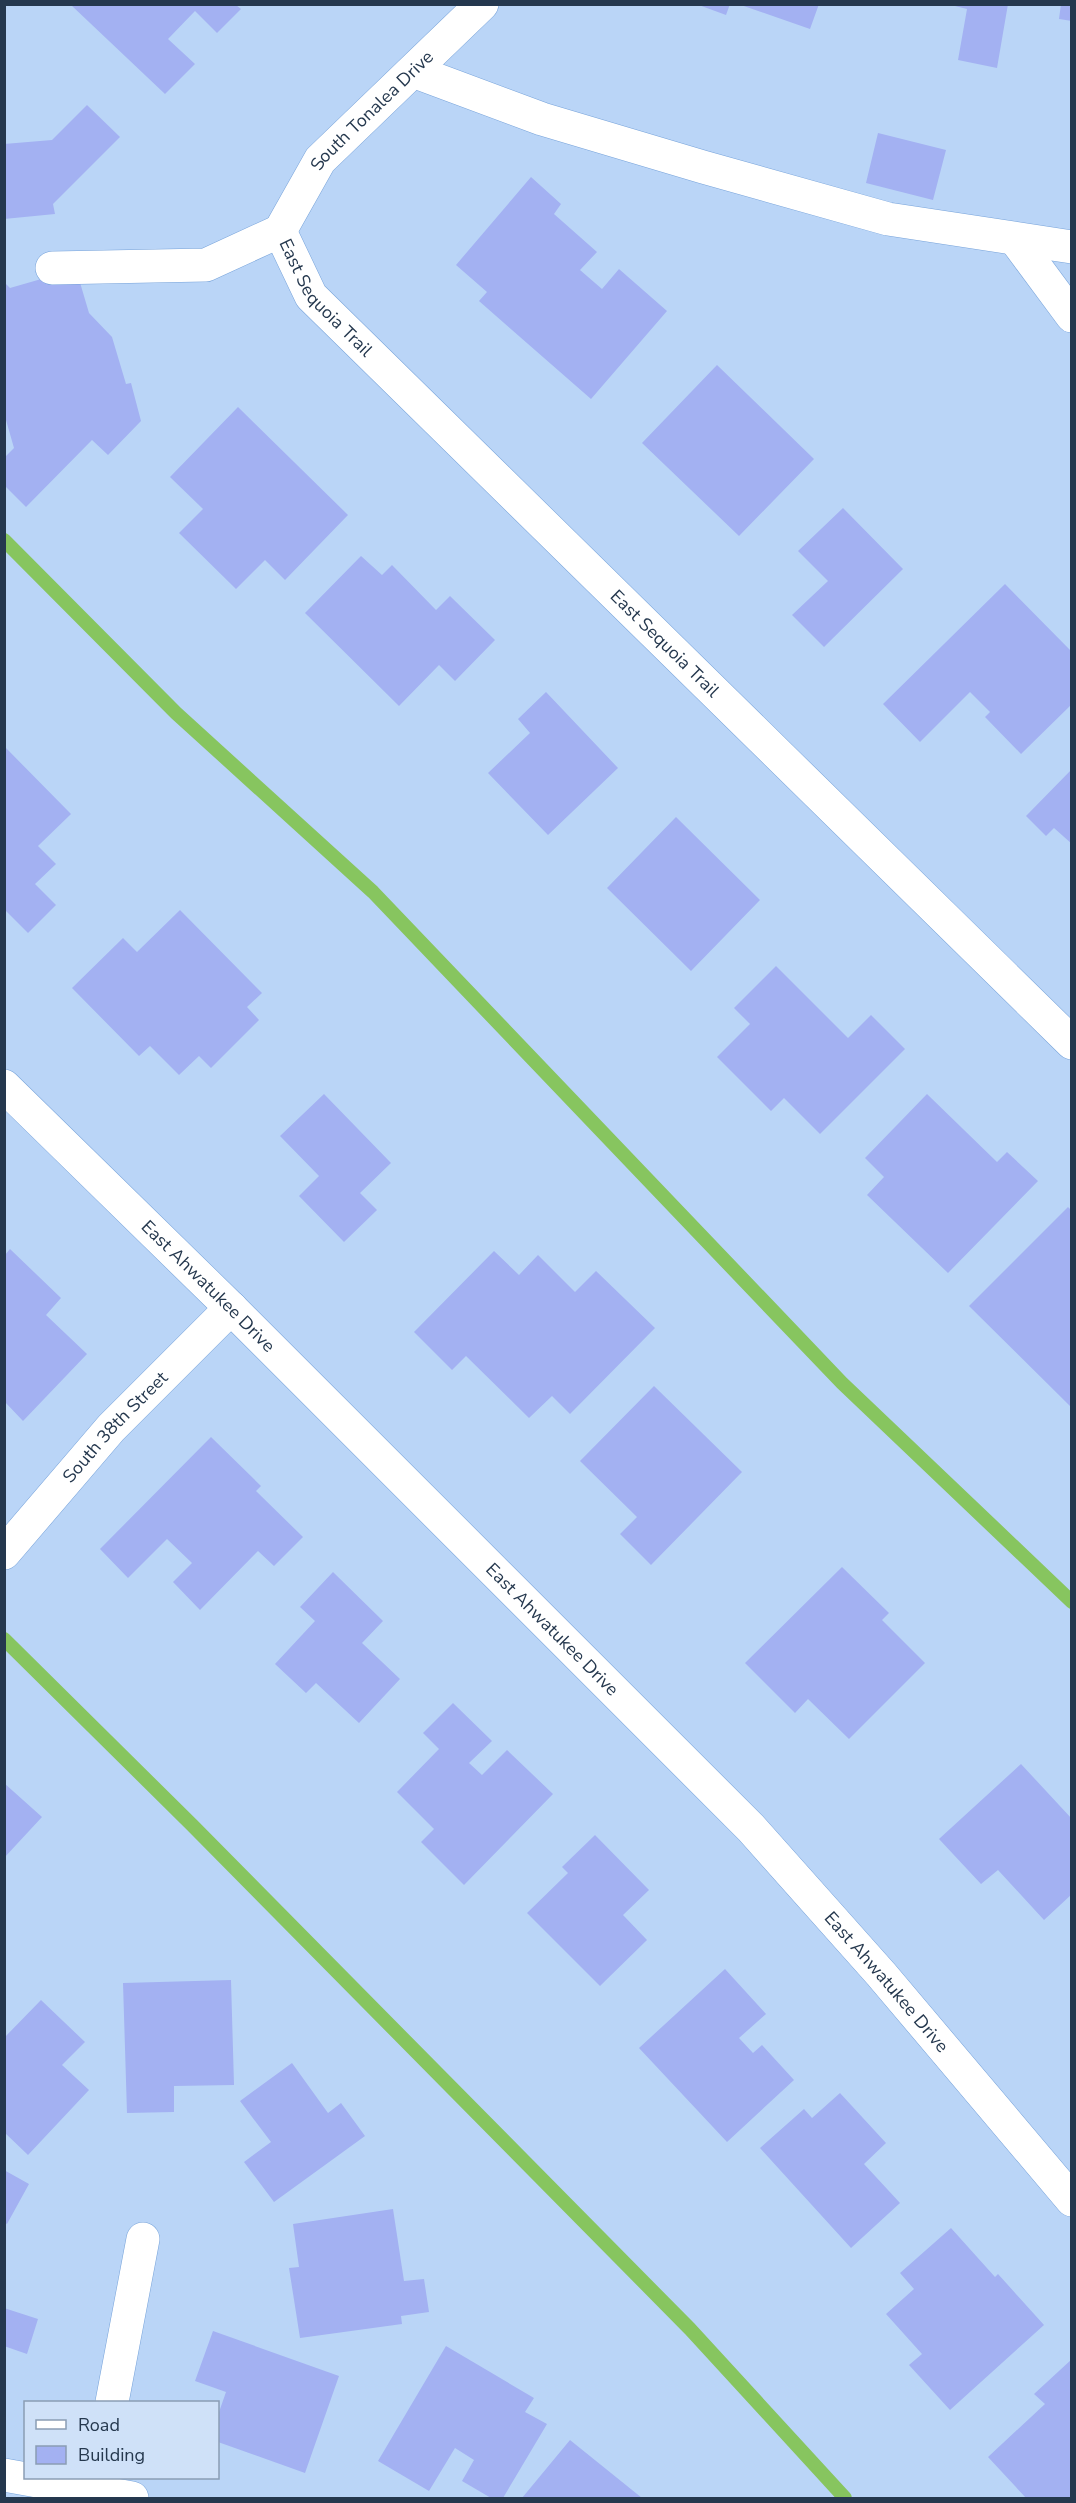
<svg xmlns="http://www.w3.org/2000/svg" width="1076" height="2503" viewBox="0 0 1076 2503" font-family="'Nunito Sans',sans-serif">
  <rect width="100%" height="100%" fill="#bad5f7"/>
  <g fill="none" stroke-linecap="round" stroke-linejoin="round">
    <path stroke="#87c55f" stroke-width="14" d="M4,540L176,713L373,892L842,1383L1072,1602
      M4,1639L192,1825L690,2329L845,2498"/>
  </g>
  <path fill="#a3b1f2" d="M696,4H730L726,15Z
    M738,4H819L810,29Z
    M947,4H1008L997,68L958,60L967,9Z
    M1061,4H1072V21L1059,19Z
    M71,5H236L241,9L217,33L195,11L168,39L195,64L165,94Z
    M87,105L120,137L53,204L55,214L4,219V144L52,140Z
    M878,133L946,150L933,200L866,183Z
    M531,177L561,204L554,214L597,252L580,270L602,289L619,269L667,311L591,399L479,301L487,292L456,265Z
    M76,269L89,313L112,337L126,384L131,383L141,421L108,455L92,440L26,507L4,485V458L14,448L4,413V282L10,288Z
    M717,365L814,459L739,536L642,443Z
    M238,407L348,515L285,580L265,560L236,589L179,533L203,509L170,477Z
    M843,508L903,569L824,647L792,615L828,581L798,551Z
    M361,556L382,575L392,565L436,610L450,596L495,640L455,681L439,665L399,706L305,613Z
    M1005,584L1072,652V704L1021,754L985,717L990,712L970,692L920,742L883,704Z
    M546,692L618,768L548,835L488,773L530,733L518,719Z
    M4,746L71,814L38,846L56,864L35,884L56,905L28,933L4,909Z
    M1072,769V844L1054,828L1046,836L1026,816Z
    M676,817L760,900L691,971L607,888Z
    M180,910L262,993L247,1007L259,1020L211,1068L199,1056L179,1075L150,1046L139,1056L72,988L123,938L137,952Z
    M776,966L848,1038L871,1015L905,1049L820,1134L784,1098L771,1111L717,1057L750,1024L734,1008Z
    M324,1094L391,1163L360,1193L377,1210L344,1242L299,1196L319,1176L280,1136Z
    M927,1094L997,1162L1007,1152L1038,1181L948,1273L867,1195L884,1177L865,1158Z
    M1068,1207L1072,1211V1408L969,1306Z
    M10,1249L61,1298L46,1315L87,1354L23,1421L5,1402V1255Z
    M494,1251L519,1275L538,1255L575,1292L596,1271L655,1328L570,1414L552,1396L529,1418L466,1356L452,1370L414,1332Z
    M654,1386L742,1472L651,1565L620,1534L637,1517L580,1461Z
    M211,1437L261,1486L256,1491L303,1537L274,1566L258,1551L200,1610L173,1582L192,1563L167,1539L128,1578L100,1549Z
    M842,1567L889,1613L882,1620L925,1663L849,1739L808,1699L795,1713L745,1663Z
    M333,1572L383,1621L362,1643L400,1679L359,1723L316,1683L306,1693L275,1664L315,1621L300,1607Z
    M453,1703L492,1741L469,1763L482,1775L507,1750L553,1794L464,1885L421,1842L434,1829L397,1792L439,1749L423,1733Z
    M1021,1764L1072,1819V1894L1044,1920L998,1870L981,1884L939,1839Z
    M4,1783L42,1817L4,1858Z
    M595,1835L649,1890L623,1915L647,1940L600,1986L527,1913L568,1873L562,1867Z
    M725,1969L766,2014L739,2038L753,2053L762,2045L794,2080L727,2142L639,2048Z
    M231,1980L234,2085L174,2086V2112L127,2113L123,1983Z
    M41,2000L85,2042L62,2065L89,2090L28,2155L4,2132V2038Z
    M292,2063L328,2113L341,2103L365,2136L274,2202L244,2162L271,2142L240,2101Z
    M840,2093L886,2143L864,2164L900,2203L851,2248L760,2148L804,2109L812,2118Z
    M4,2170L29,2184L7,2224L4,2222Z
    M393,2209L404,2281L424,2279L429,2312L401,2316L402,2324L300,2338L289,2268L299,2267L293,2224Z
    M951,2228L995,2277L998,2274L1044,2325L950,2410L909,2365L922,2354L886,2314L914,2289L900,2273Z
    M4,2308L38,2319L27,2354L4,2346Z
    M213,2331L339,2376L305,2473L218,2442V2415L226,2392L195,2381Z
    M446,2346L534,2398L525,2412L547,2424L503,2498H491L462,2481L474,2460L455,2448L429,2491L378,2461Z
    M1072,2359V2498H1026L988,2457L1045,2404L1034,2394Z
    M570,2440L642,2498H522Z"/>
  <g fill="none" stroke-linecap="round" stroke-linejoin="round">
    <defs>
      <g id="minor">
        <path d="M413,71L542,119L703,167L888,219L1072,247"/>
        <path id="s1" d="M280,231L311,296L1072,1043"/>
        <path id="s2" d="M280,231L320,160L482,4"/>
        <path d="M1015,239L1072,316"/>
        <path d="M52,268L206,265L280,231"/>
        <path id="s3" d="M4,1086L231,1308L751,1828L881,1974L1072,2200"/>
        <path id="s4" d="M4,1553L111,1428L231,1308"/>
        <path d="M112,2402L143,2239"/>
        <path d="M4,2475L132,2498"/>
      </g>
    </defs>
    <use href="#minor" stroke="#77a3da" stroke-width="34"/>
    <use href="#minor" stroke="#fff" stroke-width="33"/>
  </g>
  <g text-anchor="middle" stroke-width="4.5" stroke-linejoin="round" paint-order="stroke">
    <g font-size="18" fill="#25384e" stroke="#cfe1f8">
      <text dy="6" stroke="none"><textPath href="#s2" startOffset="153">South Tonalea Drive</textPath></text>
      <text dy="6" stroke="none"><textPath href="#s1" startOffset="82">East Sequoia Trail</textPath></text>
      <text dy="6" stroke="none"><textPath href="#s1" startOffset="568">East Sequoia Trail</textPath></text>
      <text dy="6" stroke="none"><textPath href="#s3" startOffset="286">East Ahwatukee Drive</textPath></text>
      <text dy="6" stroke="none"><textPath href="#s4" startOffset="168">South 38th Street</textPath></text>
      <text dy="6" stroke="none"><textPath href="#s3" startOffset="772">East Ahwatukee Drive</textPath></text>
      <text dy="6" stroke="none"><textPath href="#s3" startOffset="1258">East Ahwatukee Drive</textPath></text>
    </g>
  </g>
  <rect width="1076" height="2503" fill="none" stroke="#25384e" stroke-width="12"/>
  <rect x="24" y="2401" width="195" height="78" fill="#cfe1f8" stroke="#8b9db4" stroke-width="1.5"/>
  <rect x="36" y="2420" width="30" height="9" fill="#ffffff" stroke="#8b9db4" stroke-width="1.5"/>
  <text x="78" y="2431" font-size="18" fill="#25384e">Road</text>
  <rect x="36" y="2446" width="30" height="18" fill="#a3b1f2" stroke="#8b9db4" stroke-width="1.5"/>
  <text x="78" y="2461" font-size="18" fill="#25384e">Building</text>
</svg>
